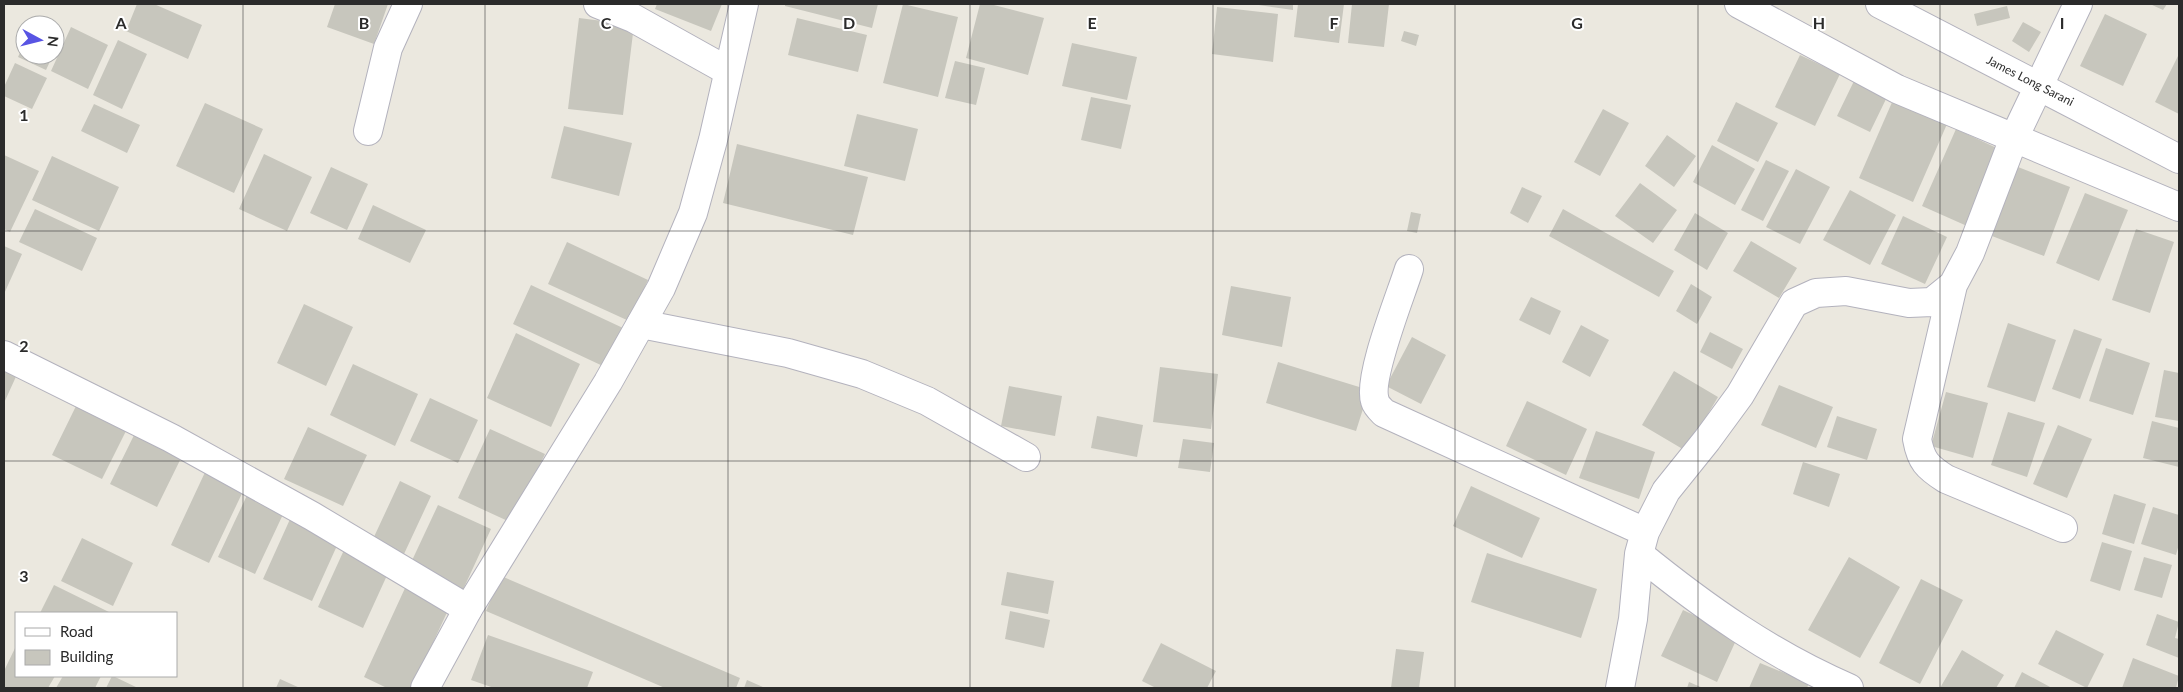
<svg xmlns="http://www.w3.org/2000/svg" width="2183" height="692" viewBox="0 0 2183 692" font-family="Lato,sans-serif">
  <rect width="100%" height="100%" fill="#ebe8df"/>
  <path fill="#c7c6bd" d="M137,4H154L202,25L188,59L126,31Z
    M335,4H388L374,44L327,27Z
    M657,4H722L711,31L655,9Z
    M785,4H878L872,28L785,6Z
    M903,4L958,17L938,97L883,83Z
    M980,4H990L1044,18L1028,75L966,58Z
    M1252,4H1293V10Z
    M1298,4H1344L1339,43L1294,37Z
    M1352,4H1389L1384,47L1348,43Z
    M2150,4H2167L2163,10Z
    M2007,6L2010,18L1977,26L1974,14Z
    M1217,7L1278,14L1273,62L1212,54Z
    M2105,14L2147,34L2123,86L2080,66Z
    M579,18L634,25L623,115L568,109Z
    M797,18L867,35L858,72L788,55Z
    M2023,22L2041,32L2029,52L2012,41Z
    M71,27L108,45L88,89L51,71Z
    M1404,31L1419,35L1416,46L1401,41Z
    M118,40L147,54L122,109L93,95Z
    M25,42V55H53L46,70L18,57Z
    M1072,43L1137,57L1127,100L1062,86Z
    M2179,54V114L2155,102Z
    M1800,55L1840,74L1815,126L1775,107Z
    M955,61L985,68L976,105L945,98Z
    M15,63L47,78L32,109L4,96V87Z
    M1854,81L1887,97L1870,132L1837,116Z
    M1091,97L1131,105L1121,149L1081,140Z
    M1893,100L1947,124L1913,202L1859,178Z
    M1736,102L1778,123L1758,162L1717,141Z
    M205,103L263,129L234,193L176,166Z
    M94,104L140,125L127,153L81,131Z
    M1603,109L1629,123L1600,176L1574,162Z
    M857,114L918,129L905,181L844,166Z
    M564,126L632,143L619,196L551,178Z
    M1956,129L2001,150L1967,226L1922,206Z
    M1667,135L1696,156L1674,187L1645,166Z
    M737,144L868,177L853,235L723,203Z
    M1712,145L1755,169L1735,205L1693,182Z
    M264,154L312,177L287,231L239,209Z
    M4,155L39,171L10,232L4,229Z
    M52,156L119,187L99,231L32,200Z
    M1766,160L1789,171L1763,221L1741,210Z
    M331,167L368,184L347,230L310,213Z
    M2018,167L2070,187L2044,256L1992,236Z
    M1796,169L1830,187L1800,244L1766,227Z
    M1640,183L1677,210L1653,243L1615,216Z
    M1522,187L1542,196L1528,223L1510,213Z
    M1850,190L1896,215L1870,265L1823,240Z
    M2085,193L2128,210L2099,281L2056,263Z
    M373,205L426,230L410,263L358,239Z
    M35,209L97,238L82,271L19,242Z
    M1563,209L1674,271L1659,297L1549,236Z
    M1411,212L1421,214L1417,233L1407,231Z
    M1695,213L1728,233L1707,270L1674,250Z
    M1903,216L1947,237L1925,284L1881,264Z
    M2136,229L2174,242L2150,313L2112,300Z
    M1751,241L1797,268L1779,298L1733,271Z
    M567,242L648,280L629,321L548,284Z
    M4,246L22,254L4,294Z
    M1691,284L1712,297L1697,324L1676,311Z
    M531,285L623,328L605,367L513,324Z
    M1231,286L1291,297L1282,347L1222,335Z
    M1531,297L1561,311L1550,335L1519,320Z
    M304,304L353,327L326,386L277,363Z
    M2008,323L2056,340L2035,402L1987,387Z
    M1581,325L1609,340L1590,377L1562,362Z
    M2074,329L2102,339L2080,399L2052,389Z
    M1710,332L1743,349L1732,369L1700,352Z
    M516,333L580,364L551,427L487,398Z
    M1412,337L1446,355L1421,404L1386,386Z
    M2106,348L2150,363L2133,415L2089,401Z
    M1278,362L1369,390L1356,431L1266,403Z
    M4,363L19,370L4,403Z
    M353,364L418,394L395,446L330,415Z
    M1160,367L1218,374L1211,429L1153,422Z
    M2164,370L2179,373V421L2155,417Z
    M1674,371L1718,397L1686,451L1642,425Z
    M1779,385L1833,407L1816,448L1761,425Z
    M1009,386L1062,396L1055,436L1001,426Z
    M1946,392L1988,403L1973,458L1931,446Z
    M430,398L478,420L458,463L410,441Z
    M1527,401L1587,429L1566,475L1506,446Z
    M77,404L127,429L102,479L52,455Z
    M2008,412L2045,423L2027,477L1991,465Z
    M1097,416L1143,425L1137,457L1091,448Z
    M1837,416L1877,429L1867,460L1827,447Z
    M2152,421L2179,428V467L2143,458Z
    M2058,425L2092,439L2067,498L2033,484Z
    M138,427L185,450L157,507L110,484Z
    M308,427L367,455L343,506L284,479Z
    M490,429L545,454L512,523L458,498Z
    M1596,431L1655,452L1639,499L1579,478Z
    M1183,439L1214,443L1210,472L1178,468Z
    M1803,462L1840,474L1829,507L1793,494Z
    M207,468L246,485L209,563L171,545Z
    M400,481L431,496L404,554L373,539Z
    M1471,486L1540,518L1522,558L1453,526Z
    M249,491L286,508L255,574L218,557Z
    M2114,494L2146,504L2134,544L2102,534Z
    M438,505L491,529L461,594L408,569Z
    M2153,507L2179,515V544L2176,555L2141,544Z
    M291,517L340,539L312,601L263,579Z
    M82,538L133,563L113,606L61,581Z
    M2102,542L2132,551L2120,591L2090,581Z
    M344,550L389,571L363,628L318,607Z
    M1487,553L1597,589L1581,638L1471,602Z
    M1849,557L1900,587L1860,658L1808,630Z
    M2144,557L2172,565L2162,598L2134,590Z
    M1007,572L1054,581L1048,614L1001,605Z
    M501,576L740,678L736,688H665L486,611Z
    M1921,579L1963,600L1920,684L1879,663Z
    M54,585L111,613H40Z
    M406,586L450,606L412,688H387L364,677Z
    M1683,610L1738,636L1717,682L1661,656Z
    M1010,611L1050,620L1044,648L1005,639Z
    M2157,614L2179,622L2175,638L2179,639V658L2146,645Z
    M2056,630L2104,654L2087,688L2038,664Z
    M488,635L593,672L587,688H494L471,680Z
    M1161,643L1216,671L1207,688H1156L1142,681Z
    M16,646V676H55L48,688H4V671Z
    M1396,649L1424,652L1419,688H1391Z
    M1962,650L2004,675L1996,688H1940Z
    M2133,658L2179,676L2176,688H2122Z
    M1760,663L1809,683L1807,688H1749Z
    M2022,672L2052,688H2014Z
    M63,676H101L95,688H56Z
    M112,676H113L138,688H106Z
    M280,679L300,688H276Z
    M747,680L765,688H744Z
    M1689,682L1703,688H1687Z"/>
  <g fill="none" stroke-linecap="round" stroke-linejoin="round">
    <defs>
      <path id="street" d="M598,4L633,18L728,71
        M368,131L388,48L408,4
        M1409,269C1401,295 1367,378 1375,401C1376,405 1381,410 1384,413L1645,532
        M1953,285L1917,439C1921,461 1927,467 1946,479L2063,528
        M641,324L788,353L862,374L927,401L1026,457
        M4,355L171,438L312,516L468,609
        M1639,554C1704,607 1772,655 1849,688
        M1620,688L1633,619L1639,554L1645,532L1666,491L1707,440L1740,395L1794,303L1816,293L1846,291L1909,303L1932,302L1953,285L1970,253L2014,138L2078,4"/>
      <path id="secondary" d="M1739,4L1897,89L2179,207
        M1880,4L2179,159
        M425,688L468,609L608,382L661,288L693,213L713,140L744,4"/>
    </defs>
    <use href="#street" stroke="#b3b2bd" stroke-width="30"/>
    <use href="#secondary" stroke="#b3b2bd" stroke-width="30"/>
    <use href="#street" stroke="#fff" stroke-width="28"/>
    <use href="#secondary" stroke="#fff" stroke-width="28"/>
  </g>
  <path fill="none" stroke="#2b2b2b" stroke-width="1" stroke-opacity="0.55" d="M243,4V688M485,4V688M728,4V688M970,4V688M1213,4V688M1455,4V688M1698,4V688M1940,4V688M4,231H2179M4,461H2179"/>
  <g text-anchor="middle" stroke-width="4" stroke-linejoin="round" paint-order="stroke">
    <g font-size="12" fill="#2b2b2b" stroke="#fff">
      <text transform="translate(2030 81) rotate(27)" y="4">James Long Sarani</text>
    </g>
  </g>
  <g font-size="16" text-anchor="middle" font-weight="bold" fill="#2b2b2b" stroke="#fff" stroke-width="4" stroke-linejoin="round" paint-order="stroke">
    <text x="121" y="29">A</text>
    <text x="364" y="29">B</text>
    <text x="606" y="29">C</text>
    <text x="849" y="29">D</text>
    <text x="1092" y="29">E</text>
    <text x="1334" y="29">F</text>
    <text x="1577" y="29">G</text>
    <text x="1819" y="29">H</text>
    <text x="2062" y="29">I</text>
    <text x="24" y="121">1</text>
    <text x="24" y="352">2</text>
    <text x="24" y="582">3</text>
  </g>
  <rect width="2183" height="692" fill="none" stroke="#2b2b2b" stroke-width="10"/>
  <rect x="15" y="612" width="162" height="65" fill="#ffffff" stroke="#aaaaaa"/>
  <rect x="25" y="628" width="25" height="8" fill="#ffffff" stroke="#aaaaaa"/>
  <text x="60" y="637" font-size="15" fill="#2b2b2b">Road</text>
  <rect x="25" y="650" width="25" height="15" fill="#c7c6bd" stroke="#aaaaaa"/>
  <text x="60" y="662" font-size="15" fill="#2b2b2b">Building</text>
  <g transform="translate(40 40) rotate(97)"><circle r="24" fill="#ffffff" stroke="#aaaaaa"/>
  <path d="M0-4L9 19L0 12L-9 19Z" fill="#5854e3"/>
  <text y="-8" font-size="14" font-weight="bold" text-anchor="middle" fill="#2b2b2b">N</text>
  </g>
</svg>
